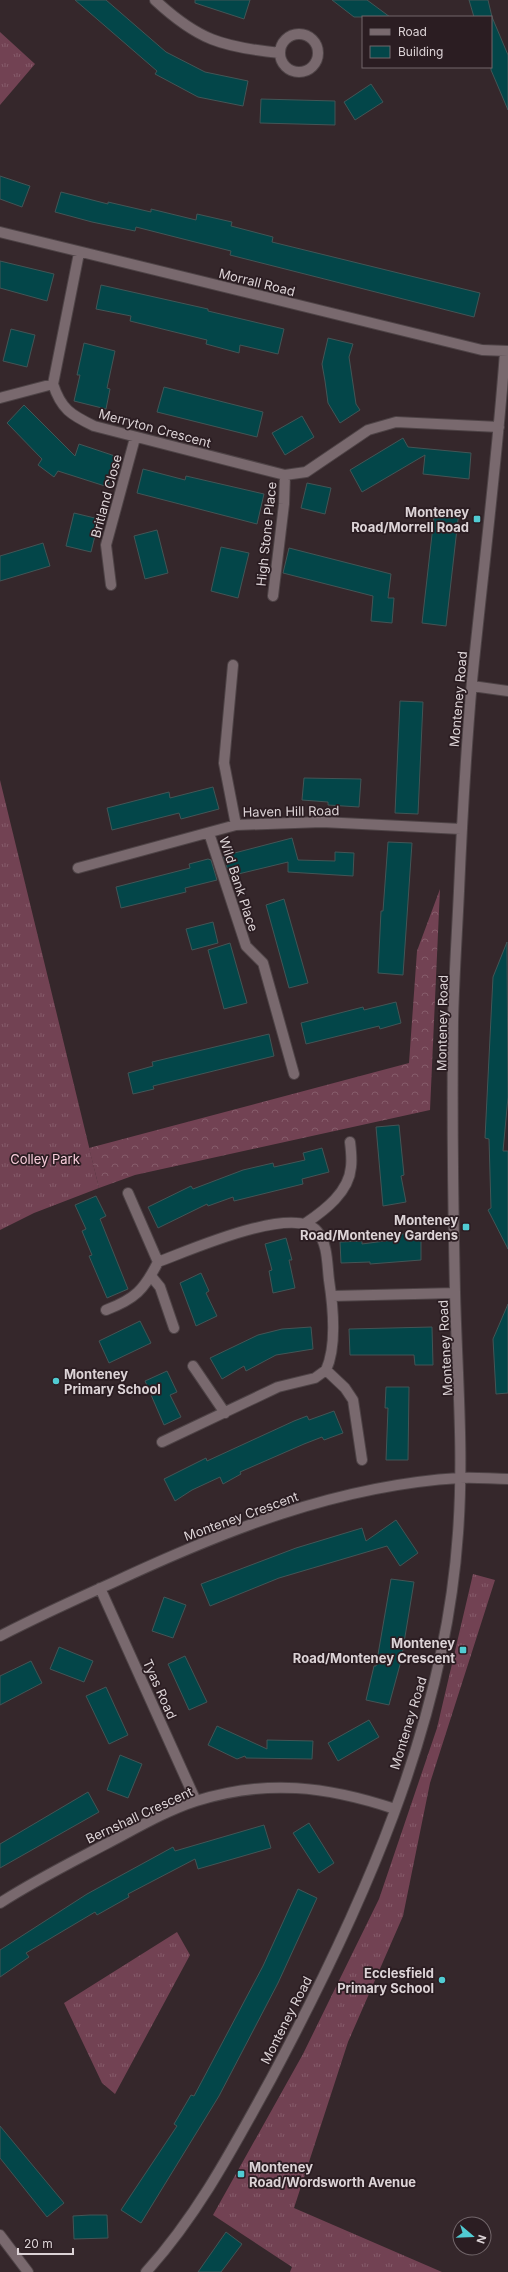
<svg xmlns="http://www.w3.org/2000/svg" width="508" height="2272" viewBox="0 0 508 2272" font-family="Inter,sans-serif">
  <defs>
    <pattern id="grass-tufts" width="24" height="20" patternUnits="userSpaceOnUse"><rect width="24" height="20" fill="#724253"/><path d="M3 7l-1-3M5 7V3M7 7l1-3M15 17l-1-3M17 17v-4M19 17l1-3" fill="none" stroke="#865c6b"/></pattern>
    <pattern id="forest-crowns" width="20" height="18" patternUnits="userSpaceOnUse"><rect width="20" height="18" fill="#724253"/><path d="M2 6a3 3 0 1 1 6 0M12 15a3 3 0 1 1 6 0" fill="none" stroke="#865c6b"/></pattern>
  </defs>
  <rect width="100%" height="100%" fill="#35272b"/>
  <path fill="url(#grass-tufts)" d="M0,32L35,64L0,105Z
    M0,780L99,1188L34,1213L0,1230Z
    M473,1574L495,1580L430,1783L403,1916L348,2042L294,2208L442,2272H290L292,2267L213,2215L303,2054L379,1899L437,1728Z
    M177,1932L190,1955L115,2094L102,2083L64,2003Z"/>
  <path fill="url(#forest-crowns)" d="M440,889L430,1110L135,1175L99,1188L89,1148L409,1063L417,951Z"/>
  <path fill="#034649" stroke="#435556" d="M75,0H106L166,52L205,72L248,81L243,106L198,97L155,74L157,71Z
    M195,0H250L244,19L195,3Z
    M332,0H367L390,17H354Z
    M469,0H488L492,17L508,55V110L491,70V17H474Z
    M371,84L383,102L355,120L344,102Z
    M261,99L335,101V125L260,123Z
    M0,176L30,186L22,207L0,199Z
    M61,192L108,204V202L151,212V209L196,220L197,214L232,222L231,226L273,237L272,242L480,293L474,317L230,255L231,251L191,241L136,227L135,231L92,222L55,212Z
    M0,261L54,274L47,301L0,288Z
    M101,285L208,309V311L284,329L278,354L240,345L239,353L206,344L207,340L130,321L131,316L96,309Z
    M11,329L35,335L27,367L3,361Z
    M328,338L353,344L349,357L356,404L360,410L340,423L328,403L325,381L322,364Z
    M84,343L115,351L107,388L110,389L106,409L74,401L80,375H77Z
    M164,387L263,412L257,437L157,412Z
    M24,405L75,456L79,444L118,457L108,487L58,471L54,477L38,465L42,459L7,423Z
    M302,416L314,437L285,455L272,433Z
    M403,438L408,447L471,453L469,479L423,474L425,455L362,492L350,470Z
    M143,469L185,480L186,476L264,494L257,524L137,493Z
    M307,483L331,488L325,514L301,508Z
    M435,508L459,511L446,626L422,623Z
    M74,513L99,519L91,552L66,546Z
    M157,530L168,573L145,579L134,536Z
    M43,543L50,566L0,581V556Z
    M221,547L249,553L238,598L211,591Z
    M289,548L391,574L388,598H394L392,623L371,621L373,596L283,573Z
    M400,701L423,702L418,814L395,813Z
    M304,778L361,779L359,807L328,805V802L302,800Z
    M213,787L219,809L181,819L179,813L112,830L107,808L169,792L170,798Z
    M292,838L298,860L335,861V852L354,853L353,876L288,872V862L230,876L223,856Z
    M388,842L412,843L403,975L378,973L381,911H383Z
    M208,859L211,860L217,880L185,888L186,892L121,908L116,887L190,868L189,864Z
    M284,899L308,983L289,988L266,905Z
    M213,922L218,943L192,950L186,929Z
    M507,942L508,1097L503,1151H508V1249L488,1210L491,1208L489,1139L485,1138L493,977Z
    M230,943L247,1003L224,1009L208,950Z
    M396,1002L401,1023L380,1029L379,1026L306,1044L301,1023L363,1007L364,1010Z
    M269,1034L274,1056L153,1086L154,1089L133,1094L128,1073L153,1066L152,1062Z
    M399,1125L404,1175L401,1176L406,1202L383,1206L376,1127Z
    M322,1148L329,1172L302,1179L303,1184L234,1201L233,1197L208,1206L207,1204L158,1228L148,1207L191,1186L193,1189L243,1170L273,1163L274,1167L305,1160L303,1153Z
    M96,1196L106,1216L100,1219L128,1289L107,1298L89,1256L92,1255L82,1231L86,1229L75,1205Z
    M400,1234H421V1260L370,1264V1262L341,1263L340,1242L362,1241V1244L400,1239Z
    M286,1238L292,1260H289L295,1288L273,1293L269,1271L272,1270L265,1244Z
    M201,1273L209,1291L206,1293L217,1316L196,1326L180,1283Z
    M508,1304V1393L496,1394L493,1339Z
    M140,1321L151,1343L109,1363L99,1341Z
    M311,1327L313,1349L276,1355L246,1371L244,1366L222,1379L210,1358L258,1335L282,1329Z
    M432,1327L433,1365H415L414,1355H350L349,1329Z
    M167,1371L177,1392L170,1395L181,1417L164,1425L145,1381Z
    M386,1387H409L408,1460H386L388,1408H385Z
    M334,1411L343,1433L324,1440L322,1437L304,1444L240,1472L241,1474L223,1484L220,1477L192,1490L175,1501L164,1479L206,1458L207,1461L294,1421L307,1416L309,1420Z
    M396,1520L418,1553L400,1566L387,1546L279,1578L210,1606L201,1584L296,1548L362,1528L366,1541Z
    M391,1579L414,1582L401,1661L389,1705L366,1700L374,1666H376Z
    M164,1597L186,1605L173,1638L152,1631Z
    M59,1647L93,1661L84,1682L50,1669Z
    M185,1656L207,1702L189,1710L168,1664Z
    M31,1661L42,1683L0,1705V1676Z
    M106,1687L128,1735L109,1744L86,1696Z
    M369,1720L379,1737L338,1761L328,1743Z
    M217,1726L267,1749V1740L313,1741L312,1759L246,1758L245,1756L237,1759L208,1745Z
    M120,1755L142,1764L128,1798L107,1790Z
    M88,1792L99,1812L0,1868V1844Z
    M309,1823L334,1863L319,1873L293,1833Z
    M264,1825L271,1848L198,1869L195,1859L128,1894L129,1897L97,1915L95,1912L63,1931L26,1953L29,1957L0,1977V1950L87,1894L173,1847L175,1851Z
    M298,1889L317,1898L278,1983L219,2096L141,2223L121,2210L177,2126L174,2124L191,2095L194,2096L263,1966Z
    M0,2126L64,2203L47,2217L0,2158Z
    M90,2215H107L108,2238L74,2239L73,2216Z
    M226,2232L242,2244L221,2272H198Z"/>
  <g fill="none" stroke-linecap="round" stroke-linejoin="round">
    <defs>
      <path id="minor" d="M155,0C198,40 222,47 280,53
        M280 53a19 19 0 1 1 38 0a19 19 0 1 1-38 0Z
        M0,232L482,350L508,351
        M79,253L53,384C61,409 71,415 94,426L285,475L306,472L368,430L396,422L499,427
        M0,398L53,384
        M111,585L106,545L135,438
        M273,596L284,504L285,475
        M233,665L224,763L236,825
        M472,686L508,691
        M209,833L246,946L263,963L294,1074
        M78,868L236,825L322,822L461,829
        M306,1223C325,1210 349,1192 351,1167C352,1159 351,1150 350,1142
        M158,1262C188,1251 293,1204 317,1231C328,1244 327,1264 329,1280C333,1306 337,1346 326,1370L315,1378L278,1387L162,1442
        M151,1276L160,1287L174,1328
        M332,1296L455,1293
        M106,1310C135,1299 144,1290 158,1262L128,1193
        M193,1366L225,1413
        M326,1370L345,1388L353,1400L362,1460
        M100,1588L196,1801
        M0,1636C37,1617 74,1600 112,1583C221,1532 337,1485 460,1478C476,1477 492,1479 508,1479
        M0,1903C34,1881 70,1863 106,1844C135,1829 165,1811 196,1801C267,1779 326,1786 395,1809
        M0,2235L28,2272
        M146,2272C198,2215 234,2146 271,2079C361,1910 445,1726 458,1533C464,1452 457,1373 455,1292C453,1202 452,1111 453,1021C454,978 457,934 459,891C462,821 466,751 472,681C483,571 497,462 505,352"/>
    </defs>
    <use href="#minor" stroke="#4e4346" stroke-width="12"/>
    <use href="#minor" stroke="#79696e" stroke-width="10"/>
  </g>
  <g fill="#51ccd3" stroke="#2b1d22" stroke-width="1.5">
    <rect x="473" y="515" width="8" height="8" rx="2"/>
    <rect x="462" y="1223" width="8" height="8" rx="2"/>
    <circle cx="56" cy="1381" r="4"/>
    <rect x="459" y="1646" width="8" height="8" rx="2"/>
    <circle cx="442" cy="1980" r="4"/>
    <rect x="237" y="2170" width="8" height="8" rx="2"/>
  </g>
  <g text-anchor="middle" stroke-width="3.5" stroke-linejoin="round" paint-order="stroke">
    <g font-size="13" fill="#dcd3d6" stroke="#2b1d22">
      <text transform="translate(257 282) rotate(14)" y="5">Morrall Road</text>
      <text transform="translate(155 428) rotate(15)" y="5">Merryton Crescent</text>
      <text transform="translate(106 496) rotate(-75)" y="5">Britland Close</text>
      <text transform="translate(266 534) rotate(-84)" y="5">High Stone Place</text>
      <text transform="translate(458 699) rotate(-85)" y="5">Monteney Road</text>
      <text transform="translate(291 811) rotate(-1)" y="5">Haven Hill Road</text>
      <text transform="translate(239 884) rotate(72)" y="5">Wild Bank Place</text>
      <text transform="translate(442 1023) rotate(-89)" y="5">Monteney Road</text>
      <text transform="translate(445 1348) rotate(-93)" y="5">Monteney Road</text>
      <text transform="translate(241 1516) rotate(-20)" y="5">Monteney Crescent</text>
      <text transform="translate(160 1689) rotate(66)" y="5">Tyas Road</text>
      <text transform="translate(408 1723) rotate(-73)" y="5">Monteney Road</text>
      <text transform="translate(139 1815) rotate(-25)" y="5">Bernshall Crescent</text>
      <text transform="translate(286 2020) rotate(-63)" y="5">Monteney Road</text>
    </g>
    <g font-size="13" font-weight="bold" fill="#dcd3d6" stroke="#2b1d22" text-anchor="end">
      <text x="469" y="517">Monteney<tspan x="469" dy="15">Road/Morrell Road</tspan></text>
      <text x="458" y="1225">Monteney<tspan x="458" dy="15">Road/Monteney Gardens</tspan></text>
      <text x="64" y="1379" text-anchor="start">Monteney<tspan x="64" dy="15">Primary School</tspan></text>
      <text x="455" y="1648">Monteney<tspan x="455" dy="15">Road/Monteney Crescent</tspan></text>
      <text x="434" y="1978">Ecclesfield<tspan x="434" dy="15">Primary School</tspan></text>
      <text x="249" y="2172" text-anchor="start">Monteney<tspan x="249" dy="15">Road/Wordsworth Avenue</tspan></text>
    </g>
    <g font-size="13" fill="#f8cddb" stroke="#2b1d22">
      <text x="45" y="1164">Colley Park</text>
    </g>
  </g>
  <rect x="362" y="16" width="130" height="52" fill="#2b1d22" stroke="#72666a"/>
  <rect x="370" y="29" width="20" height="6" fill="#79696e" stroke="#72666a"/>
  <text x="398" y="36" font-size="12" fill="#dcd3d6">Road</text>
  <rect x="370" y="46" width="20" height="12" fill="#034649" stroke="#72666a"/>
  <text x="398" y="56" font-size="12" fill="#dcd3d6">Building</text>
  <g transform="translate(472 2236) rotate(109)"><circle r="19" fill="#2b1d22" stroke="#72666a"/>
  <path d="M0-3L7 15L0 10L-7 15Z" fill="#51ccd3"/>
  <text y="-6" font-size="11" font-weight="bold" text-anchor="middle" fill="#dcd3d6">N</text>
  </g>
  <path d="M18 2248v6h55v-6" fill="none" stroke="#dcd3d6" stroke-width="2"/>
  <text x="24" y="2248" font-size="12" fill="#dcd3d6" stroke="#2b1d22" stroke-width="3" paint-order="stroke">20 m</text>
</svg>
